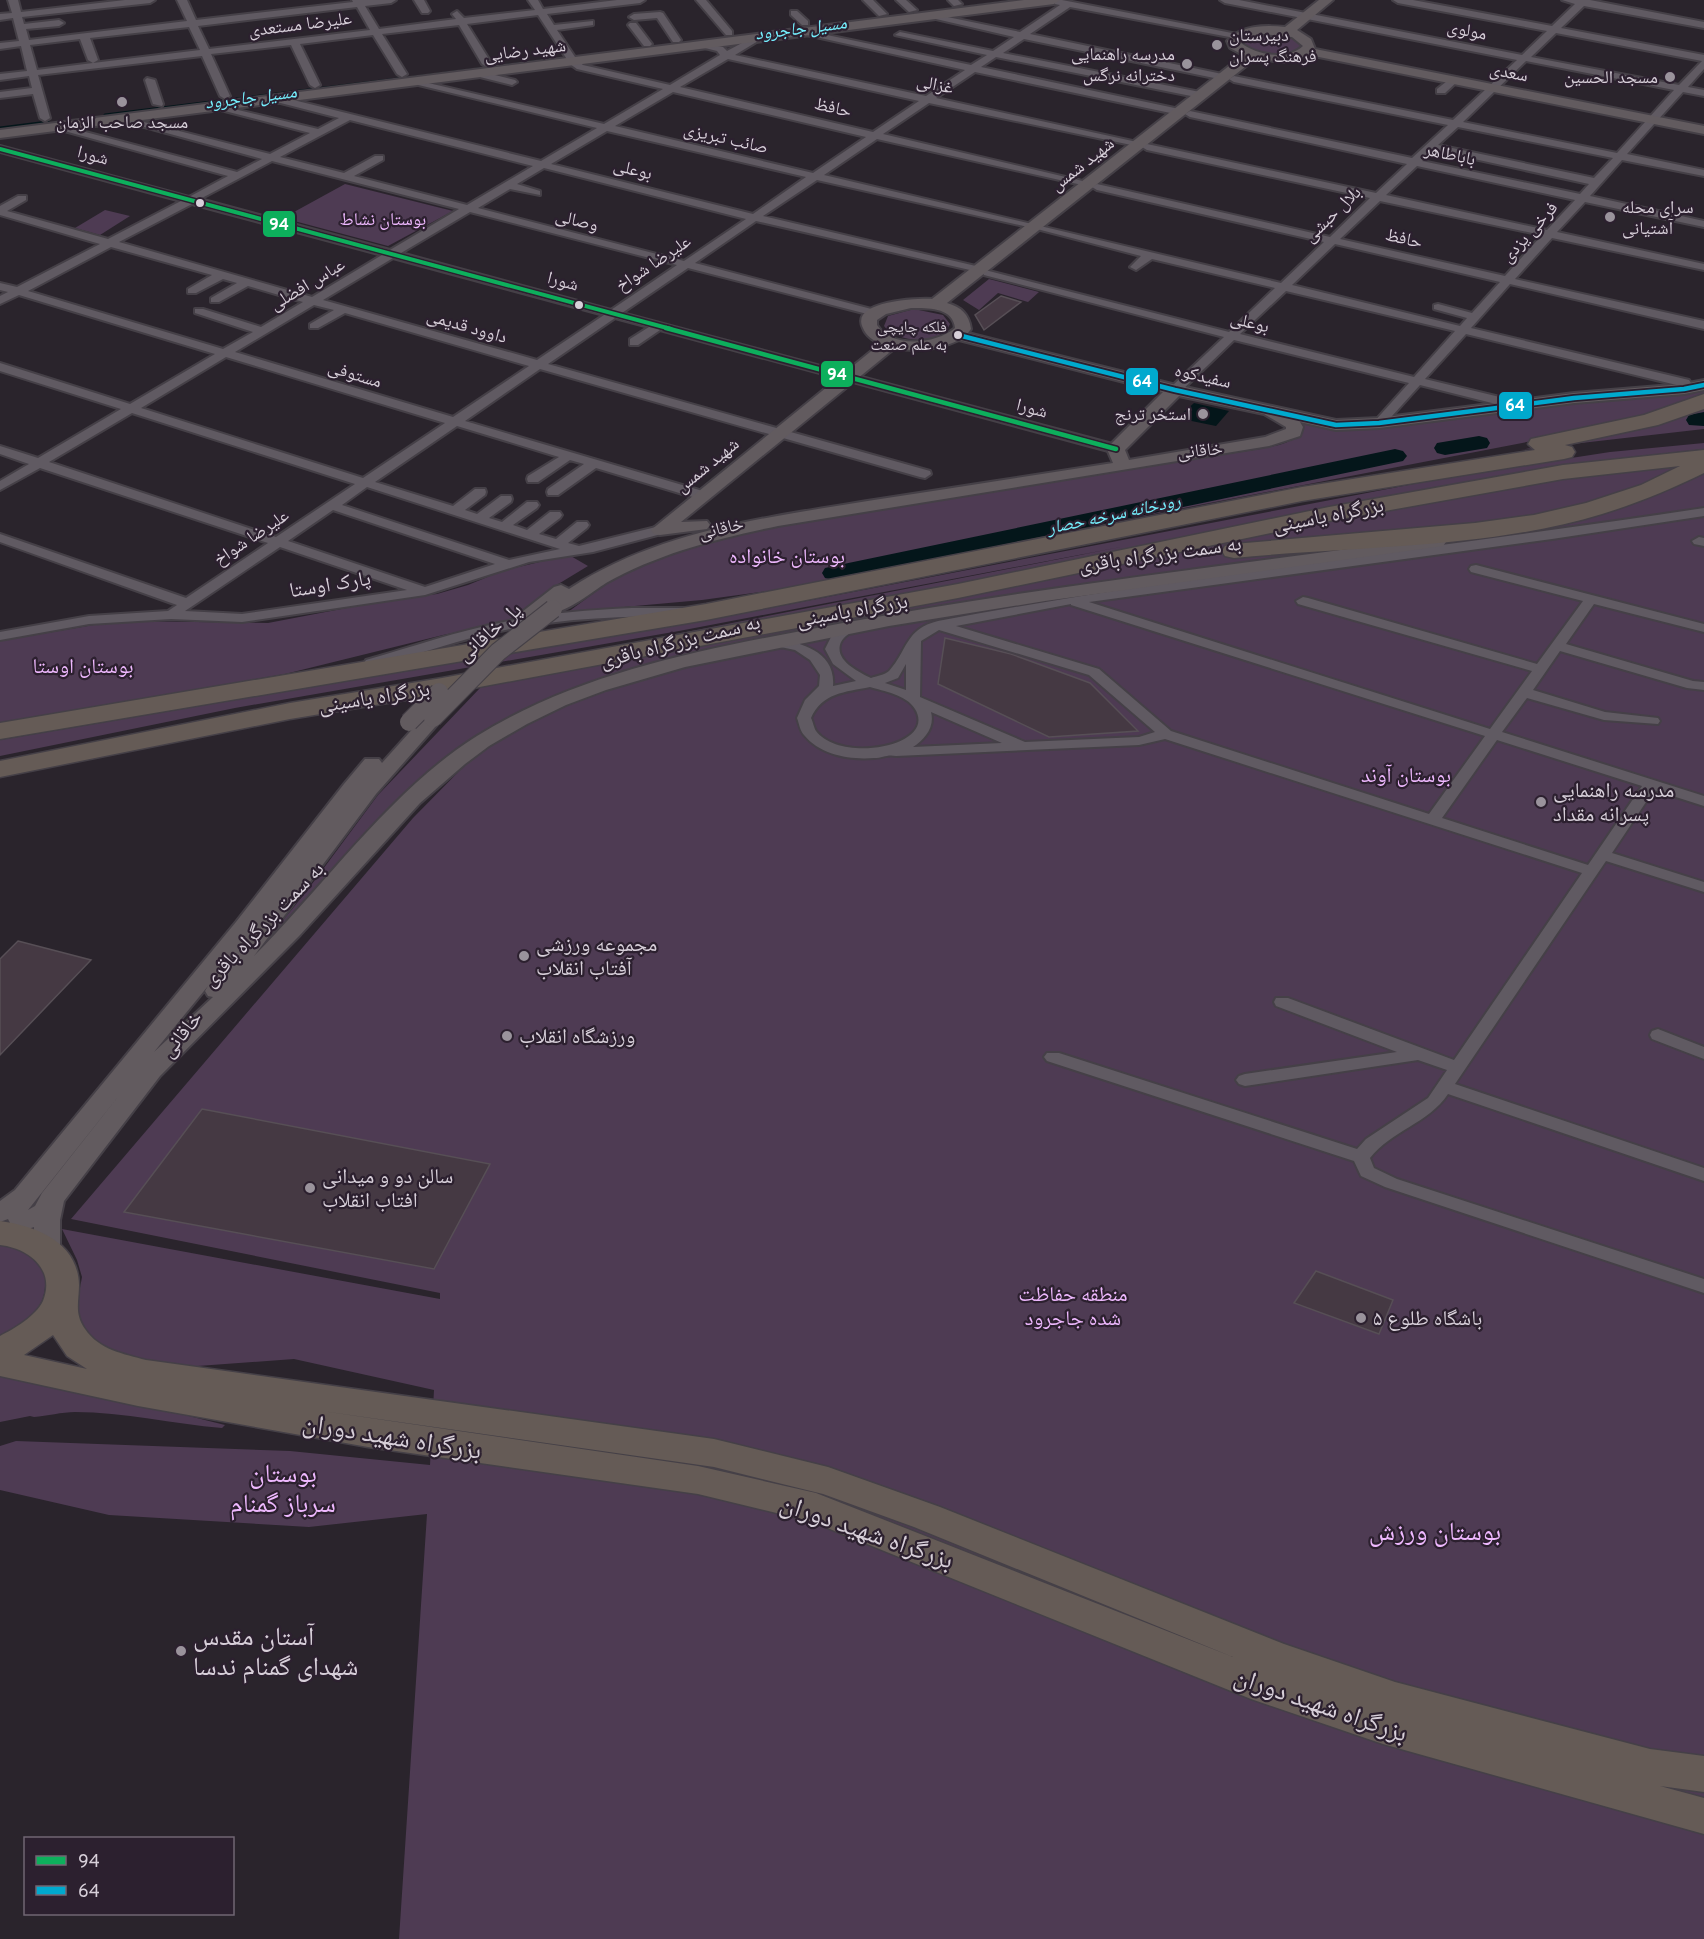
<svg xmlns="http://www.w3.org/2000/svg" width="1704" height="1939" viewBox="0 0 1704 1939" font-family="Overpass,'Noto Naskh Arabic',sans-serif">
  <rect width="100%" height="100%" fill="#2a242c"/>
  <path fill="#4e3b53" d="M1259,33C1276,35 1292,33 1303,46C1285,62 1260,55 1241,44L1244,37Z
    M345,184L453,211L388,246L283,218Z
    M105,210L130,216L100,235L75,228Z
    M989,279L1039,292L1028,302L998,293L979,310L963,300Z
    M914,309L943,315L950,324C942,346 895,343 884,326L888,316Z
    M1704,391V396L1681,406L1558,436L1059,532L797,587L702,600L568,612L628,568L683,546L770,526L1260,449C1274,446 1300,443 1303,426L1299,422L1329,427Z
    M1704,406V429L1520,450L1574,441Z
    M1704,443V449L1594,461L1704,452V1939H399L427,1514L309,1527L109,1515L0,1490V1446L16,1441L290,1451L430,1465L434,1390L294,1359L184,1367L120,1355L93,1342L75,1316L82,1277L77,1260L62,1229L440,1299V1293L71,1219L413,818L475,755L476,739L217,1001L306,892L378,795L480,688L481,672L1126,546L679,631L235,708L0,756V740L707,620L1455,476L1610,452Z
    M569,555L588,566L555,586L506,622L443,635L285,674L0,723V641L117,621L268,623L383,601L437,594L468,585L502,571Z
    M0,1241L12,1243L43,1264C52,1308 32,1316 0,1339Z
    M0,1374L125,1400L225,1425L222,1428C173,1424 124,1412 75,1412C62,1412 47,1416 34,1417L30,1416L0,1422Z"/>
  <path fill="#04161a" d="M1194,403L1229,411L1216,426L1177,418Z"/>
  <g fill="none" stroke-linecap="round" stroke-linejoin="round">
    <path stroke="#04161a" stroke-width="3" d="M930,12L1023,0
      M408,78L549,60
      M105,115L398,79
      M0,128L48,122"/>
    <path fill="#04161a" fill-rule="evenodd" d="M1704,412V426L1689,425L1686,420L1689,415Z
      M1479,436L1487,438L1490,443L1487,448L1445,455L1437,453L1434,448L1437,443Z
      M1395,449L1403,451L1407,456L1403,461L834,580L825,578L822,573L825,568L834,566Z"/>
  </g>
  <path fill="#453943" stroke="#574f56" stroke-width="1.5" d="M1001,296L1021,302L984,330L975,315Z
    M945,638L1011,654L1090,683L1138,731L1049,737L938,684Z
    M18,941L91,960L0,1055V959Z
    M202,1109L490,1164L434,1269L124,1212Z
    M1316,1271L1393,1300L1379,1334L1294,1303Z"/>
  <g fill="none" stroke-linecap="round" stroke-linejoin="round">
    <defs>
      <path id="street" d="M8,0H18L21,12L125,0H155L150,3L22,17L24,24L59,20L64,23L59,26L26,29L29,40L187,21L177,0H187L196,20L353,2L352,0H396L391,3L365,6L379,29L456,19L452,14L457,11L464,18L535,10L528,0H538L543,9L617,0H645L640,3L547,14L554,25L593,21V25L557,30L577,60L583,65L670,85L720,55L717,51L701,47V43L723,47L727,51L755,36L760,39L758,41L735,55L926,96L965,70L798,33L803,30L971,65L987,55L895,35L900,32L993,51L1014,37L923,16L928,13L1020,32L1060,5L1055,4V0H1062L1237,34L1240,35V39L1070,7L1030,34L1227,75L1229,77L1224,80L1024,39L1003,53L1205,93V97L1201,98L996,57L981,67L1184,110L1185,112L1180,115L975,72L936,98L1137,142L1142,145L1141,147L929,103L883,134L1091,183V187L877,139L824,175L1281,283L1324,242L1097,190L1092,187L1097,184L1330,237L1370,198L1147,150L1142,147L1147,144L1376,193L1407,164L1190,117L1185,114L1190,111L1412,158L1448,125L1234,82L1229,79L1234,76L1453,120L1517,60L1225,3L1220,0H1239L1522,55L1547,31L1398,3L1393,0H1413L1552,26L1575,4L1562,0H1590L1704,22V28L1584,6L1561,28L1704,55V69L1688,87L1704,90V96L1683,92L1627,154L1704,170V176L1622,160L1590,196L1704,221V227L1585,202L1557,232L1704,264V270L1552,238L1515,279L1704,321V329L1510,284L1471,328L1689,380L1691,383L1685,387L1466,334L1425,379L1508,399V405L1504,406L1420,385L1383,426L1379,427L1373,423L1409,383L1234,340L1179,393H1171V387L1224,337L984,275L983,273L756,221L695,263L879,311V315L875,316L688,268L622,313L1120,446L1122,449L1116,453L1112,452L660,330L638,345H630V339L649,327L615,318L548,364L930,471L931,474L925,478L920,477L540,369L465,421L706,492L707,495L706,498H696L596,468L558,495H548L547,492L548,489L584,464L570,460L538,482H528L527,479L528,476L559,457L457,426L375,482L453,506L475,489H485L486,492L485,495L465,510L477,514L501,496H511L512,499L511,502L489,518L502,522L527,502H537L539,505L537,508L513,525L527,530L550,512H560L562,515L560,518L539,534L556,539L577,522H587L589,525L587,528L568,543L579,546L660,526L667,530L665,533L593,552L529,562L425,595L242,622L171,619L89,624L0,640V632L89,616L168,611L177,605L0,542V534L186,598L268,543L40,468L0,490V481L29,464L0,454V446L38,458L121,409L0,371V363L130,404L215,354L19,295L0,304V296L8,292L0,290V283L17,287L100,244L0,215V206L18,196H26V200L7,211L108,239L181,201L0,152V146L189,197L228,176L50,127L55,124L237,172L262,159L115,119L120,116L270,154L310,133L217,109V105L318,129L339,118L273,101L272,99L277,96L541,161L597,128L406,82L411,79L604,124L663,89L577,69L570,64L538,15L467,24L492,64L487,67L482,64L459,25L382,34L407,74L402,77L397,74L373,35L300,44L320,85L315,88L310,85L291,45L211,54L230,96L225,99L220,96L202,56L38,75L50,118L45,121L40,118L33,94L0,98V92L32,88L29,76L0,80V74L27,71L21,46L0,49V43L19,41L13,18L0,20V14L12,13ZM357,7L370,30L209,49L198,26ZM189,27L200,50L93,63L98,60L90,38ZM1556,33L1702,61L1679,85L1531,57ZM80,39L88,60L93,63L37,70L30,45ZM728,59L919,101L873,132L680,87ZM1526,61L1674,90L1617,153L1463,122ZM673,92L866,137L813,173L615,126ZM350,120L533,166L467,205L354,176L383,160V156H375L344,173L280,157ZM1458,127L1613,158L1594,178L1438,145ZM607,131L806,177L753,214L551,164ZM1433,150L1589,184L1580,194L1422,161ZM272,161L459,209L390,250L200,199ZM1417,166L1575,200L1547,230L1386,195ZM544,168L746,219L684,261L478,208L510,189L540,195V191L517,184ZM817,180L1037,229L1141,256L1130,267L1136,270L1152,259L1275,288L1229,332L985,270L980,267L763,216ZM1380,201L1542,235L1505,276L1340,239ZM192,204L382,255L312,297L119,242ZM470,212L677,265L611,310L401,253ZM1335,244L1500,282L1472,313L1438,304L1434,305V309L1467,318L1460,326L1292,285ZM111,247L212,275L188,289V293H196L223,279L237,283L211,298V302H219L248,286L303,302L261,327L203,309H195V313L253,332L223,349L28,291ZM393,258L604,315L537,360L323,300ZM1286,291L1455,331L1414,377L1240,334ZM314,305L334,310L310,324V328H318L345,313L529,366L453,417L235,352ZM226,357L445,423L363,478L141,408ZM132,413L355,484L276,537L49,462ZM367,487L560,549L509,560L342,505ZM333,510L495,564L425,587L288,541ZM280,547L407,590L242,614L185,611Z
        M414,0H424L430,11L428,13H422Z
        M696,0H706L732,31V35H726Z
        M863,0H873L887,14L879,16Z
        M896,0H906L917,10L909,12Z
        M948,0H958L962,4L954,6Z
        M791,11H797L808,21V25H802L791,15Z
        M660,12L663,13L681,40L679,42H673L657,18L634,20L629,17L634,14Z
        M630,23H636L652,44L650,46H644L628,25Z
        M479,71L515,80L517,82L512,85L476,76V72Z
        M147,78L155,80L163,104L162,106L153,104L145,80Z
        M1451,78L1459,80L1445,93H1437V89Z
        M1704,508V516L1552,539L1089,602L1490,729L1532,671L1298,604L1296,601L1303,597L1308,598L1537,664L1583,601L1471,572L1469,569L1471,566L1476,565L1704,624V632L1594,604L1566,644L1693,681L1704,682V690L1687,688L1560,651L1533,690L1605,712L1658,718L1660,721L1658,724L1604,720L1527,698L1502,732L1704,796V806L1654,790L1612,853L1704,882V892L1606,861L1455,1084L1704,1168V1181L1448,1094C1429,1123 1391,1131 1370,1158L1374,1168L1397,1179L1704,1279V1293L1385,1187L1361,1176L1354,1161L1047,1061L1044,1057L1047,1053H1059L1357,1149L1366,1139L1428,1098L1447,1070L1418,1060L1245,1086L1239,1084L1236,1080L1239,1076L1245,1074L1397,1052L1276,1006L1274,1002L1276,998H1288L1454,1060L1582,873L1165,739L1139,745L896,756C887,754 883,758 874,758C850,760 820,755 804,735C800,731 799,723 797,718L805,700L819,686L820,675L810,660L795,650L771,645L769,642L776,638C802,643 836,652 833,686L856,681L833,664L825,649L833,633L848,624L855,628C851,633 844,636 841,642C833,660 859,672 871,678C876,676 885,675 889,671C908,650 905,629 938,621C1192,573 1449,547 1704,508ZM1071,604V605L1485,736L1429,814L1171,731L1099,669L956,626ZM939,630L1089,675L1155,732L1139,737L1025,742L920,697L921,641ZM906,664V690L885,683L898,678ZM870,687C883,691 907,695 915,709C938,746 841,764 816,731C814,728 813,722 811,718C822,693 845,692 870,687ZM931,712L1002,743L913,747C925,739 935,727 931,712ZM1497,740L1642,786L1588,865L1442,818Z
        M1699,537L1704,538V546L1694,544L1692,541Z
        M632,608H684L691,612L684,616C624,616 564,618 505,630C459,639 416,656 371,667L364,663L366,660C412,647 457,631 504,622C546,613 589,610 632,608Z
        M1658,1029L1704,1047V1059L1652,1039L1650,1035L1652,1031Z"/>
      <path id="secondary" d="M1024,0H1060L1054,4L0,138V130Z
        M1319,0H1333L1297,30L1311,39L1315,49L1704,126V134L1309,55L1285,62L1255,59L947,303C961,307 969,314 971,329L968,333L1176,385L1336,420L1379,418L1574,393L1684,384L1704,380V390L1684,394L1574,403L1379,428L1336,430L1300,422L1303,427L1300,436L1269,446L778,526C719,538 659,553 606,583C592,592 560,618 546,612L536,620H522L520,616L522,612L554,587L561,585L569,589C660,530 769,517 874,500C954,488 1033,475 1113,463L1107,449L1110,445L1163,392L959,340C938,350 917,352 895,348L681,522L707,521L710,525L707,529L660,535L654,534L651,530L880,344C873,340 866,336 863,328C849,301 918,298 932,299L1243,55L1230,48L1227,41C1241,25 1265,25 1285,27ZM1263,34L1292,37L1303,46C1287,61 1257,55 1241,43L1247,37ZM911,308C927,308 953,307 955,328C936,344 892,349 877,325V320L886,314ZM1179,396L1264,414L1286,427V429L1265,437L1129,460L1125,450Z
        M1437,537L1443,538L1446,542L1443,546L1045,601L889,626L685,667L606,690L566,705L527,724L489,746L465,764L420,803L300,935L160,1076L64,1201L60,1220V1249L56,1255L47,1258L38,1255L34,1249V1227L28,1229L10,1223L8,1219L0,1222V1201L15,1190L236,922L344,784L365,759H379L382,763L426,714H440L443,718L376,794L254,956C325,885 392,789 477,736C587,668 717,647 843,623C1040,587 1239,564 1437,537ZM208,986L205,991L208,996L213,997L154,1052ZM121,1093L42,1193L35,1206L28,1210Z"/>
      <path id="highway" d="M1704,394V409L1658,425L1565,445L1572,447L1575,452L1572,457L1564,459L1302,501L706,620L0,739V723L706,604L1302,487L1535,450L1528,444L1531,439L1644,415Z
        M1704,450V473C1671,489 1638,503 1602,514C1488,549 1353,546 1234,558L1225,556L1222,551L1225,546L1234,544L1475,523L1534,515L1586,503L1641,485L1680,466L1563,479L1329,521L958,598L442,694L290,719L0,777V761L290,703L442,678L958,584L1329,507L1563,465Z
        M0,1221C36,1226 78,1242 79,1285C79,1302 74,1313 85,1329C99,1350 124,1354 146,1360L714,1439L828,1467L940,1507L1284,1644L1395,1682L1650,1749L1704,1756V1792L1660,1786L1704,1798V1834L1383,1744L1251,1699L810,1521L698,1494L368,1447L138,1406L0,1376V1336C14,1329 36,1316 43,1301C56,1269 28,1248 0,1245ZM53,1335L67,1356L87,1369L24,1355ZM322,1411L714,1467L823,1494L914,1527L1233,1657L816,1493L698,1466Z"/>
    </defs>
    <use href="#street" stroke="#454047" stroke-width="4"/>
    <use href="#secondary" stroke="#454047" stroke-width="4"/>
    <use href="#highway" stroke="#454047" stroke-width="3"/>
    <use href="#street" fill="#605a62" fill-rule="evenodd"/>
    <use href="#secondary" fill="#625b5f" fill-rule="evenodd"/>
    <use href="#highway" fill="#655b56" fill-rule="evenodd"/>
    <defs>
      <path id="secondary-bridge" d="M433,718L498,652L553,609
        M409,722L439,692"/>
    </defs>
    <use href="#secondary-bridge" stroke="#454047" stroke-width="20" stroke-linecap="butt"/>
    <use href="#secondary-bridge" stroke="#625b5f" stroke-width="18"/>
    <defs>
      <path id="bus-1-far1" d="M0,149L671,329"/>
      <path id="bus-1" d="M666,328L1116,449"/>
      <path id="bus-2" d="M958,335L1175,390L1336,425L1379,423L1574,398L1684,389L1704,385"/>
    </defs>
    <use href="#bus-1-far1" stroke="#2c202f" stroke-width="7"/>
    <use href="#bus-1" stroke="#2c202f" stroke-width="8"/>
    <use href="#bus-2" stroke="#2c202f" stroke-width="8"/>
    <use href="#bus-1-far1" stroke="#0daf5c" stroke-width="4"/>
    <use href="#bus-1" stroke="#0daf5c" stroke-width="4.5"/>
    <use href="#bus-2" stroke="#00a9ce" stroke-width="4.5"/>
  </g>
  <g fill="#9a939c" stroke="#2c202f" stroke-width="2">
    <circle cx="1217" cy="45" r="6"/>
    <circle cx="1187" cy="64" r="6"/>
    <circle cx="1670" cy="77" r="6"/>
    <circle cx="122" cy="102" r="6"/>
    <circle cx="1610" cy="217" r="6"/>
    <circle cx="1203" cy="414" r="6"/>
    <circle cx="1541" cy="802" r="6"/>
    <circle cx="524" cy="956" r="6"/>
    <circle cx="507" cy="1036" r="6"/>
    <circle cx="310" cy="1188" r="6"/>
    <circle cx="1361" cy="1318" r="6"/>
    <circle cx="181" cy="1651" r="6"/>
  </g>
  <g fill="#d7cfd9" stroke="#2c202f" stroke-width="2">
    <circle cx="200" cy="203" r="5"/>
    <circle cx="579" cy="305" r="5"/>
    <circle cx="958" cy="335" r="5"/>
  </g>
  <g text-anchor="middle" stroke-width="4.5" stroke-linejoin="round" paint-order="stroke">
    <g font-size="16" fill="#d7cfd9" stroke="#2c202f" text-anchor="end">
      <text x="947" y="332">فلکه چایچی<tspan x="947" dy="18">به علم صنعت</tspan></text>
    </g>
    <g font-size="18" fill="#d7cfd9" stroke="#2c202f">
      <text transform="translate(300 24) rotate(-7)" y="6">علیرضا مستعدی</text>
      <text transform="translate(1467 30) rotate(11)" y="6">مولوی</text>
      <text transform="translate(525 50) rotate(-7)" y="6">شهید رضایی</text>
      <text transform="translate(1509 72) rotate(11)" y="6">سعدی</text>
      <text transform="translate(935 84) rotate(12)" y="6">غزالی</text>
      <text transform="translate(833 107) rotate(13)" y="6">حافظ</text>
      <text transform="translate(726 138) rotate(13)" y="6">صائب تبریزی</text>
      <text transform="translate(1450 154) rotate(12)" y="6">باباطاهر</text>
      <text transform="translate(93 155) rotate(15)" y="6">شورا</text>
      <text transform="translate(1082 164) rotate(-38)" y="6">شهید شمس</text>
      <text transform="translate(633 169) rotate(14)" y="6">بوعلی</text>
      <text transform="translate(1332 214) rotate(-44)" y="6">بلال حبشی</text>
      <text transform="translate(577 220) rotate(14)" y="6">وصالی</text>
      <text transform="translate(1529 232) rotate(-48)" y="6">فرخی یزدی</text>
      <text transform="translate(1404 238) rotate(13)" y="6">حافظ</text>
      <text transform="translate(653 263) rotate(-34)" y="6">علیرضا شواخ</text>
      <text transform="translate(563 281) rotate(15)" y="6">شورا</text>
      <text transform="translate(307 284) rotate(-31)" y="6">عباس افضلی</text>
      <text transform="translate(1250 322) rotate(14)" y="6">بوعلی</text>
      <text transform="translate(467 326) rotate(16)" y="6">داوود قدیمی</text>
      <text transform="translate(355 374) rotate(17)" y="6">مستوفی</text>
      <text transform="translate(1203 376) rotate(13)" y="6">سفیدکوه</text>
      <text transform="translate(1032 408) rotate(15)" y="6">شورا</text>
      <text transform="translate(1200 450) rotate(-5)" y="6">خاقانی</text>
      <text transform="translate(707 465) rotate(-39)" y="6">شهید شمس</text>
      <text transform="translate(721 528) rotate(-13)" y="6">خاقانی</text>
      <text transform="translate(251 537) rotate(-34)" y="6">علیرضا شواخ</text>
    </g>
    <g font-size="18" font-style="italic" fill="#75f0fe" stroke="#2c202f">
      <text transform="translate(801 28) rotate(-7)" y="6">مسیل جاجرود</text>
      <text transform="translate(251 97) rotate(-7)" y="6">مسیل جاجرود</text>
      <text transform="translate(1114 514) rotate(-12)" y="6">رودخانه سرخه حصار</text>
    </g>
    <g font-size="18" fill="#d7cfd9" stroke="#2c202f" text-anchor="end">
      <text x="1229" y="41" text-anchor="start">دبیرستان<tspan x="1229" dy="21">فرهنگ پسران</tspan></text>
      <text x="1175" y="60">مدرسه راهنمایی<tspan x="1175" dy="21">دخترانه نرگس</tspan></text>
      <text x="1658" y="83">مسجد الحسین</text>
      <text x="122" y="128" text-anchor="middle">مسجد صاحب الزمان</text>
      <text x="1622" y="213" text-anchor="start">سرای محله<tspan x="1622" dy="21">آشتیانی</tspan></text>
      <text x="1191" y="420">استخر ترنج</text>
    </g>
    <g font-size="18" fill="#eeb8fe" stroke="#2c202f">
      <text x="383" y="225">بوستان نشاط</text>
    </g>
    <g font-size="21" fill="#d7cfd9" stroke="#2c202f">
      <text transform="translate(1328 515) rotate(-11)" y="7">بزرگراه یاسینی</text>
      <text transform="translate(1160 554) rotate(-8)" y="7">به سمت بزرگراه باقری</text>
      <text transform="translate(330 584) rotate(-9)" y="7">پارک اوستا</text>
      <text transform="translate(852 610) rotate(-10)" y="7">بزرگراه یاسینی</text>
      <text transform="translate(489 632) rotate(-41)" y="7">پل خاقانی</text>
      <text transform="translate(680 641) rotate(-14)" y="7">به سمت بزرگراه باقری</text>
      <text transform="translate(374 697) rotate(-9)" y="7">بزرگراه یاسینی</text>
      <text transform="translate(263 924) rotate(-46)" y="7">به سمت بزرگراه باقری</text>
      <text transform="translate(181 1034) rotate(-51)" y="7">خاقانی</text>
    </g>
    <g font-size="21" fill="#eeb8fe" stroke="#2c202f">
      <text x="787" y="563">بوستان خانواده</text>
      <text x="83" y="673">بوستان اوستا</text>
      <text x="1406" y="782">بوستان آوند</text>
      <text x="1073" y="1301">منطقه حفاظت<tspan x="1073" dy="24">شده جاجرود</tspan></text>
    </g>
    <g font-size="21" fill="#d7cfd9" stroke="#2c202f" text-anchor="start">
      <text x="1553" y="797">مدرسه راهنمایی<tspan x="1553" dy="24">پسرانه مقداد</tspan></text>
      <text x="536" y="951">مجموعه ورزشی<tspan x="536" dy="24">آفتاب انقلاب</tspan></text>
      <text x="519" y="1043">ورزشگاه انقلاب</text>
      <text x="322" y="1183">سالن دو و میدانی<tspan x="322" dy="24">افتاب انقلاب</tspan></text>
      <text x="1373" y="1325">باشگاه طلوع ۵</text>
    </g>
    <g font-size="26" fill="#d7cfd9" stroke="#2c202f">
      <text transform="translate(392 1436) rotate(9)" y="9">بزرگراه شهید دوران</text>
      <text transform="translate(867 1531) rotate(19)" y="9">بزرگراه شهید دوران</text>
      <text transform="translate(1321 1704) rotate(19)" y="9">بزرگراه شهید دوران</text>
    </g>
    <g font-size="26" fill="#eeb8fe" stroke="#2c202f">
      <text x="283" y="1482">بوستان<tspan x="283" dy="30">سرباز گمنام</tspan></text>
      <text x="1435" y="1540">بوستان ورزش</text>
    </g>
    <g font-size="26" fill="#d7cfd9" stroke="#2c202f" text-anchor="start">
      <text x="193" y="1645">آستان مقدس<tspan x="193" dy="30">شهدای گمنام ندسا</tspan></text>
    </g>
  </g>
  <g stroke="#2c202f" stroke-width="2">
    <rect x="262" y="210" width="34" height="28" rx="6" fill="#0daf5c"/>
    <rect x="820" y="360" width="34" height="28" rx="6" fill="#0daf5c"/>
    <rect x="1125" y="367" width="34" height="29" rx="6" fill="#00a9ce"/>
    <rect x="1498" y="391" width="35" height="29" rx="6" fill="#00a9ce"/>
  </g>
  <g font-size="16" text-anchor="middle" font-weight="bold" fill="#fff">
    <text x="279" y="230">94</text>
    <text x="837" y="380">94</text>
    <text x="1142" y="387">64</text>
    <text x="1515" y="411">64</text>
  </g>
  <rect x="24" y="1837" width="210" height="78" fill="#2c202f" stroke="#706673" stroke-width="1.5"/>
  <rect x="36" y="1856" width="30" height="9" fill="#0daf5c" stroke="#706673" stroke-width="1.5"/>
  <text x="78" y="1867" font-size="18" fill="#d7cfd9">94</text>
  <rect x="36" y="1886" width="30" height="9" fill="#00a9ce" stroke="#706673" stroke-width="1.5"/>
  <text x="78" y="1897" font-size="18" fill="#d7cfd9">64</text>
</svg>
